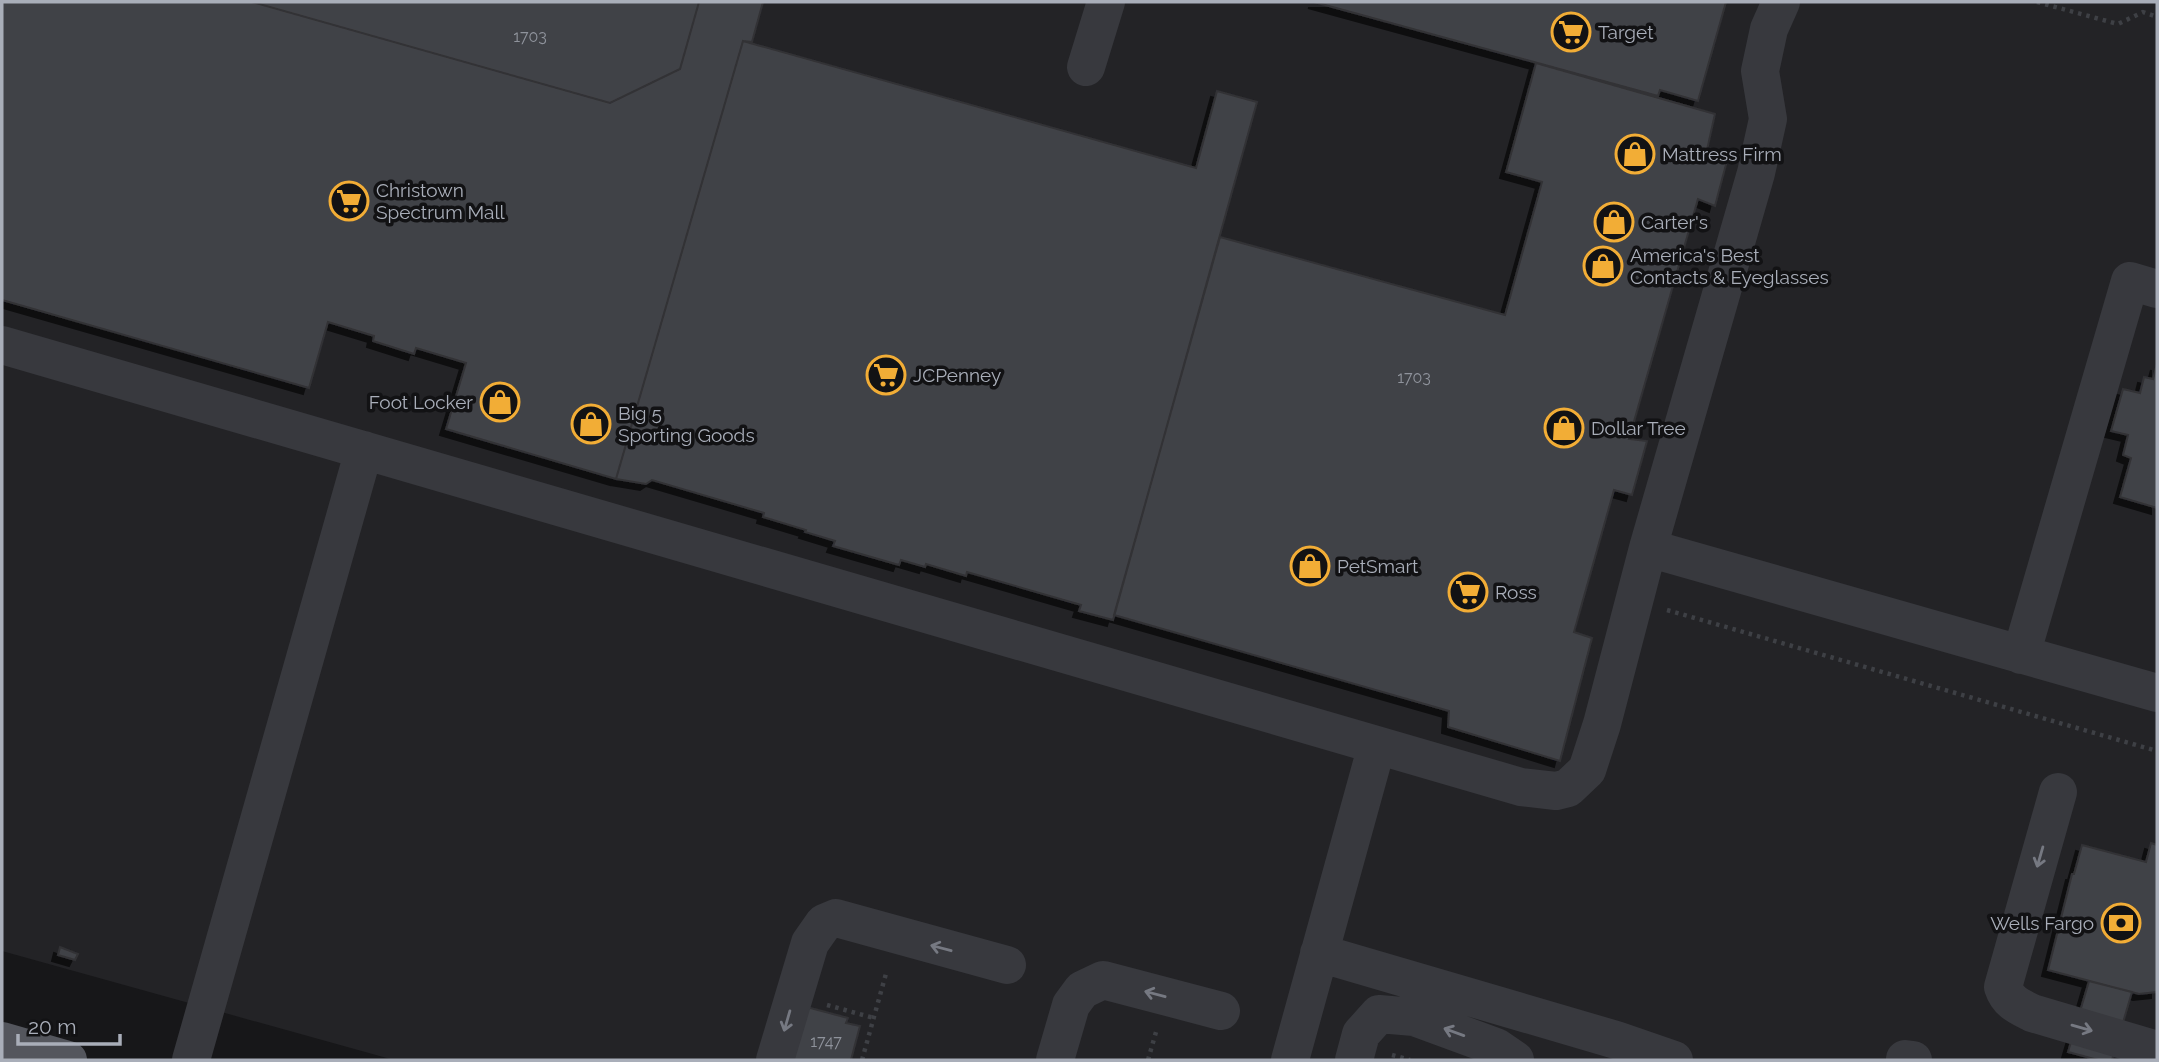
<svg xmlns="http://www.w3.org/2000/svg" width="2159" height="1062" viewBox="0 0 2159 1062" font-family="Raleway,sans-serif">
  <defs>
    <filter id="shadow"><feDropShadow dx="-6" dy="6" stdDeviation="0" flood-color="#0009"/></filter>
  </defs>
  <rect width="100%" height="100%" fill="#171719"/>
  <path fill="#232326" d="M2,2H2157V1060H394L2,951Z"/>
  <path fill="#414246" stroke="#313135" stroke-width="2" filter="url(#shadow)" d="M2,2H252L610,103L680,69L699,2H763L752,42L743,41L616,479L446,429L466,363L416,348L414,354L373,341L374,336L328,322L309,388L2,300Z
    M252,2H699L680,69L610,103Z
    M1314,2H1726L1698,101L1660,90L1658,96Z
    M743,41L1196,168L1217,91L1257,102L1113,620L1079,611L1081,605L967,572L966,576L926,564L925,567L901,560L899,565L833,546L835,541L805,532L806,530L763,517L764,513L652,480L646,484L616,479Z
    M1536,63L1715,114L1707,150L1728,157L1715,206L1698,199L1629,439L1647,441L1632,495L1614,490L1574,632L1592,638L1560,761L1448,727L1449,711L1114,615L1220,237L1505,315L1542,182L1506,172Z
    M2157,364V508L2120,497L2131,458L2123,455L2128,435L2111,431L2123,389L2140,393L2144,377L2153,379Z
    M2151,843L2157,845V992L2139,994L2048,970L2072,874H2074L2082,845L2146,862Z
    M60,947L78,954L75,960L58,955Z
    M2089,981L2132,992L2112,1060H2098L2068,1052Z
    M803,1006L848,1018L846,1023L860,1026L851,1060H784Z"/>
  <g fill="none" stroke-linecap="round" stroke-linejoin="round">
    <path stroke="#3e4045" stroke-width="4.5" stroke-dasharray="3.5 5" stroke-linecap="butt" d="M2037,2L2118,24L2143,12L2157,17
      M1667,610L2157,751
      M827,1005L874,1018
      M1392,1055L1410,1060
      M862,1060L887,970
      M1148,1060L1156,1032"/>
    <path stroke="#38393e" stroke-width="38" d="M1086,67L1106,2
      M2,345L1521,787L1556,791L1568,788L1587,770L1602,724L1648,548L1756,173L1768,119L1760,71L1769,29L1781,2
      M1648,548L2157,693
      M2021,655L2130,281L2157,289
      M2058,792L2003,987C2008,1002 2018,1006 2032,1013L2157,1050
      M1319,953L1616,1040L1674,1060
      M1905,1059L1913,1060
      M191,1060L364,450
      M775,1060L810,943L824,923L836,918L1007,965
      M1055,1060L1071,1005L1082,990L1103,980L1221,1011
      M1290,1060L1377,745
      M1354,1060L1361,1034L1379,1014L1414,1017L1496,1047L1515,1060"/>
    <path stroke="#54565d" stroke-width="38" d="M2,1041L68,1060"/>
  </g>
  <defs><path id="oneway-shaft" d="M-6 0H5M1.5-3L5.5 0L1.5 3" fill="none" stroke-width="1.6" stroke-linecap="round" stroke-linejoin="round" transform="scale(1.75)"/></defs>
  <g stroke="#767982">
    <use href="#oneway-shaft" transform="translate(2040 857) rotate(106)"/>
    <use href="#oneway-shaft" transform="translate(941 948) rotate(-165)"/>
    <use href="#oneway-shaft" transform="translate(1155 994) rotate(-165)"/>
    <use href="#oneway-shaft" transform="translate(787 1021) rotate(106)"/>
    <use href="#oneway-shaft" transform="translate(2082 1028) rotate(16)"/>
    <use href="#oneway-shaft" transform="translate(1454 1032) rotate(-160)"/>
  </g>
  <defs>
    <symbol id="supermarket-ring" viewBox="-11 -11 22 22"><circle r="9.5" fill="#121214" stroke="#f2ad36" stroke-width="1.5"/><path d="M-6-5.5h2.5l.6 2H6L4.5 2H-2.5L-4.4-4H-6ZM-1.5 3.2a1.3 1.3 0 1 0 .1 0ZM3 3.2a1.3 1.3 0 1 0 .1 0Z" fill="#f2ad36"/></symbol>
    <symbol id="shop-ring" viewBox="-11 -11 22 22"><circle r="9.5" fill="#121214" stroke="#f2ad36" stroke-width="1.5"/><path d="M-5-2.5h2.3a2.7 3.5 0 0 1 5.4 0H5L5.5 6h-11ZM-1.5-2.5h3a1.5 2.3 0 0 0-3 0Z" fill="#f2ad36"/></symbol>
    <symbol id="bank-ring" viewBox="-11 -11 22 22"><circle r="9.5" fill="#121214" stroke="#f2ad36" stroke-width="1.5"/><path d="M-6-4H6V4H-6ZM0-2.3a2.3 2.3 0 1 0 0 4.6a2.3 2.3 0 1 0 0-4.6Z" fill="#f2ad36"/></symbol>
  </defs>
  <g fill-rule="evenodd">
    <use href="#supermarket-ring" x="1549" y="10" width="44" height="44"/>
    <use href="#shop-ring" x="1613" y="132" width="44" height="44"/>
    <use href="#supermarket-ring" x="327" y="179" width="44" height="44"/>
    <use href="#shop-ring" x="1592" y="200" width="44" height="44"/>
    <use href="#shop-ring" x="1581" y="244" width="44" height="44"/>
    <use href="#supermarket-ring" x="864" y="353" width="44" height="44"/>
    <use href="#shop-ring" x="478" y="380" width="44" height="44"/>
    <use href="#shop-ring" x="569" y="402" width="44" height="44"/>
    <use href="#shop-ring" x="1542" y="406" width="44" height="44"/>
    <use href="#shop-ring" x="1288" y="544" width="44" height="44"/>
    <use href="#supermarket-ring" x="1446" y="570" width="44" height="44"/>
    <use href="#bank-ring" x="2099" y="901" width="44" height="44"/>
  </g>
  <g text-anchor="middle" stroke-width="7" stroke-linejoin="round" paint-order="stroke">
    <g font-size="16" fill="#8f939c">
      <text x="530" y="42">1703</text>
      <text x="1414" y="383">1703</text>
      <text x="826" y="1047">1747</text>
    </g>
    <g font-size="19" fill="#a9aeb9" stroke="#121214" text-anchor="start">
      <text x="1598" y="39">Target</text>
      <text x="1662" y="161">Mattress Firm</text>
      <text x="376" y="197">Christown<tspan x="376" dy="22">Spectrum Mall</tspan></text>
      <text x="1641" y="229">Carter's</text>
      <text x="1630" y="262">America's Best<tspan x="1630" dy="22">Contacts &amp; Eyeglasses</tspan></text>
      <text x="913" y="382">JCPenney</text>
      <text x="473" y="409" text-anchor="end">Foot Locker</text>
      <text x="618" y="420">Big 5<tspan x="618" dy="22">Sporting Goods</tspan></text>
      <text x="1591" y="435">Dollar Tree</text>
      <text x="1337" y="573">PetSmart</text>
      <text x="1495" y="599">Ross</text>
      <text x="2094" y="930" text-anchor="end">Wells Fargo</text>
    </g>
  </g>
  <rect width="2159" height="1062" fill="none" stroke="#a9aeb9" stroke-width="7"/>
  <path d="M18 1034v10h102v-10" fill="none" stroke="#a9aeb9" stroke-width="3.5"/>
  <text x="28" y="1034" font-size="21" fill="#a9aeb9" stroke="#121214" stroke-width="5" paint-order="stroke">20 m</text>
</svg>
